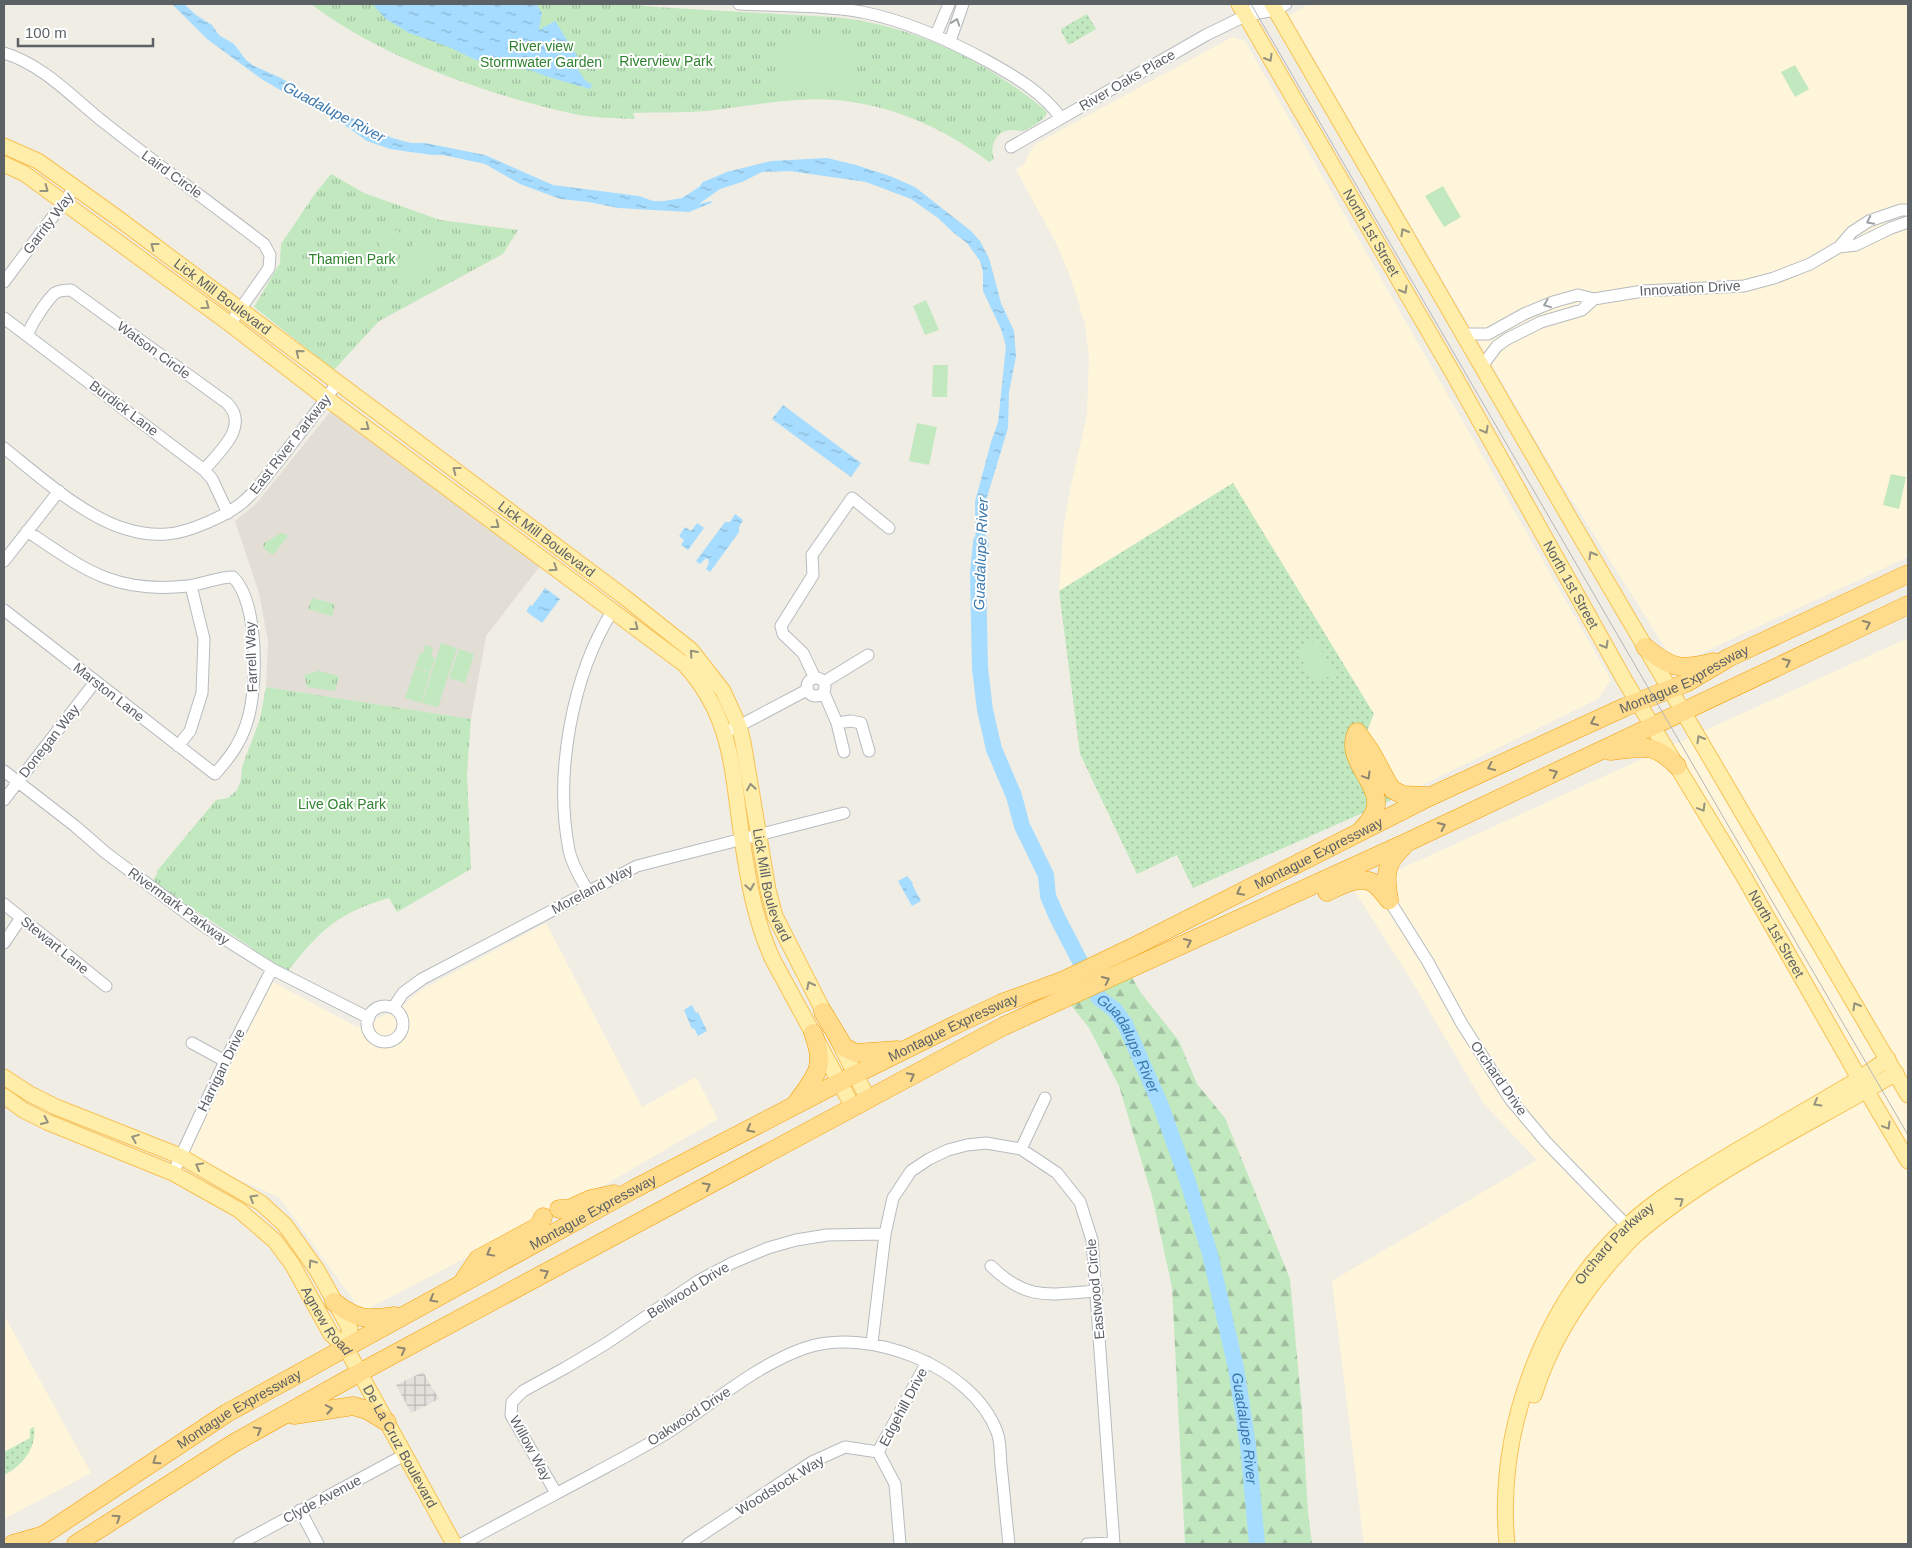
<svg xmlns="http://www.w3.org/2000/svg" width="1912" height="1548" viewBox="0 0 1912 1548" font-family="Arial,sans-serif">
  <defs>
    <pattern id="industrial-grid" width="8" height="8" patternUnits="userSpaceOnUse" patternTransform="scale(1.25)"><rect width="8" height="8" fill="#e3e0dc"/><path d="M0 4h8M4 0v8" fill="none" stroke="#bbb9b6"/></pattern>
    <pattern id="grass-dots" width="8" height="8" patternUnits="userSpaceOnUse" patternTransform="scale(1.25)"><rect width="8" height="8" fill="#c2e8c0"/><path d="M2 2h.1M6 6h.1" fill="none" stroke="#a1bfa0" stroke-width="1.8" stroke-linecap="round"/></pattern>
    <pattern id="forest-firs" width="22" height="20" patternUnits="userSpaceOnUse" patternTransform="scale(1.25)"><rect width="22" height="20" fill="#c2e8c0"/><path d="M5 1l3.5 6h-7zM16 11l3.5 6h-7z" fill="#a1bfa0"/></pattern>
    <pattern id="park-tufts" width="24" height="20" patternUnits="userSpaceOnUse" patternTransform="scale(1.25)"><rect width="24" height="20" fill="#c2e8c0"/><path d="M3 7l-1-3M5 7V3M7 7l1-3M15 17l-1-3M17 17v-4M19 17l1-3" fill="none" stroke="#a1bfa0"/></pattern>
    <pattern id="water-ripples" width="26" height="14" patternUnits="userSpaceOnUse" patternTransform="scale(1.25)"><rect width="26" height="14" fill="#a5dcff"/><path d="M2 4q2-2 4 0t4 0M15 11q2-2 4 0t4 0" fill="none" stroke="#8ab6d2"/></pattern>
  </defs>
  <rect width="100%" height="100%" fill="#f0ede4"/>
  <path fill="#fff5da" d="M1308,4H1908V557L1676,665L1555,473L1289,16Z
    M1232,37L1245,41L1611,680L1598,699L1394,799L1233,483L1059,591L1064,524L1070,490L1087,415L1089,359L1085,324L1069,273L1055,241L1016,170L1024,164L1034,145Z
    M1908,638V1544H1364L1332,1281L1537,1160L1484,1104L1413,983L1354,890Z
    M546,923L642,1107L696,1077L718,1119L603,1186L362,1312L279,1197L187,1157L269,980L357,1027L399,1009L421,990Z
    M4,1315L91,1473L4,1519Z"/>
  <path fill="url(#industrial-grid)" d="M423,1372L439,1399L411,1413L396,1385Z"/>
  <path fill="#e2ded5" d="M334,407L540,566L486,636L471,719L266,687L268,641L259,593L235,521L256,504Z"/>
  <path fill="url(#grass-dots)" d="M1087,14L1096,29L1070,44H1068L1061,31V29Z
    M1233,483L1374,714L1365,736L1394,799L1193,888L1177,855L1137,874L1080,754L1059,591Z
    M34,1427C37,1448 22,1466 4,1475V1452L30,1438V1429Z"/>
  <path fill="url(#forest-firs)" d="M1131,976L1141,993L1179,1041L1197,1084L1225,1118L1290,1279L1302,1411L1308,1512L1312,1544H1185L1172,1287L1152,1196L1119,1086L1089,1028L1068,1001Z"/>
  <path fill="url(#park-tufts)" d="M311,4H627L656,7L832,17C912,24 982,59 1044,109L1047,113C1044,120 1028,131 1020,131C1017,131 1015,130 1012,130C996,130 989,146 994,159L989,162C933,120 868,95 797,100C766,102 736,108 706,111C682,113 657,112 633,113L635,119C615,118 593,118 574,114C488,95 380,57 311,4Z
    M331,174L364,193L440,220L518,230L503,254L379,321L334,370L254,307L280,263L281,244L314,195Z
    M283,533L288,536L273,555L264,549L263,545L265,542C273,540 276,534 283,533Z
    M312,598L335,604L332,616L308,609Z
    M319,671L339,676L335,691L307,687L304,675Z
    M266,687L471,719L467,773L471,869L397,912L389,898C339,912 319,931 288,971L257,954L252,948L152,882L157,874V871L216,800L228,798L237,790L241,780L242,767L260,719Z"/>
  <path fill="#c2e8c0" d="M779,37L856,40L854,89L776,86Z
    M1795,65L1809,89L1795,97L1781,72Z
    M1443,186L1461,217L1444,227L1425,196Z
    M379 241a12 12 0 1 1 24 0a12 12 0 1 1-24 0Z
    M420,240L433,246L436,252L419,288L412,290L399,285L396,278L414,241Z
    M926,300L939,330L925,335L913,306Z
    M933,365H948L947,397H932Z
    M917,423L937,427L929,465L909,461Z
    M1891,474L1906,477L1899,509L1883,505Z
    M1316,640L1335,673L1315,684L1297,651Z
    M441,643L457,648L438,707L422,703Z
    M425,645L433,648L431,656L435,658L430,672L415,667L420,653L423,654Z
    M459,649L474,654L465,683L449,678Z
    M415,668L430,673L421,703L405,698Z"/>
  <path fill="url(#water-ripples)" d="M172,4H184L196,15L212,25L219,35L234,44L246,60L254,66L281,78L322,103L392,138L411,143H425L485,155L553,185L639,196L653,201H664L682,198L699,187L703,182L727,172L771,161L827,158L856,165L890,176L915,187L971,231L980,241L989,258L1001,303L1014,331L1016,356L1009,392L1008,428L984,507V527L987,552L981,565L976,563L975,502L991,442L998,423L1006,346L1001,329L983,291V272L980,261L967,243L955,234L938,218L911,199L866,182L790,171L762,172L742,182L720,189L699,204L712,201L711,203L689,212L618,208L589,202L560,199L520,184L485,164L443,155H432L390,149L367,141L343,124L308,106L263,80L207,39Z
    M374,4H536L542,13L539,30L555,21L582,64L577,68L585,80L592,85L590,89L545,76L531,70L495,65L476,60L449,47L409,33L386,19L375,7Z
    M783,405L861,463L851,477L772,419Z
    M735,514L743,520L739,527V532L710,572L706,569L709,563L708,559L706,558L700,564L696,561L725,522H730Z
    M697,523L704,528L688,550L681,545L684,540L679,536L685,527L691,531Z
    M545,588L560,599L542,623L527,612V610L530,605L532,606Z
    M907,876L913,883L912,884L921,901L912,906L898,881Z
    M692,1005L696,1013L698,1012L707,1031L698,1036L694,1028L692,1029L684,1010Z"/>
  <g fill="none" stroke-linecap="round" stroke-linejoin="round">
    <path stroke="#a5dcff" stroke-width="16" id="s1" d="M981,542L978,574L980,668L985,710L994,749L1014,796L1022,826L1046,875L1048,896L1057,917L1099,998L1115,1010L1125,1024L1161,1106L1187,1179L1210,1254L1236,1368L1248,1445L1257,1544"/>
    <defs>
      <path id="minor" d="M739,4C780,6 822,5 862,12C907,21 949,40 989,62C1016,77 1043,93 1061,118
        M1247,15L1276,10L1286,4
        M936,35L949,4
        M950,41L963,4
        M4,53C44,65 74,99 106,124C158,165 212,204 264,244L270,255L269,268L230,324
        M1011,147L1206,35L1245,16L1260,4
        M1839,247L1856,245L1891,228L1908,222
        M4,282L75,187
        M4,318L204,470L212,479L228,513
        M1464,334H1488L1524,314L1553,302L1578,295L1594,299L1643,291L1744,286L1774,278L1810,264L1839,247L1852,232L1869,221L1901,210H1908
        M28,335C30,325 47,300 55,293C60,290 66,290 71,290L227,403C250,426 220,451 204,470
        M1482,366L1497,346L1507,339L1541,322L1582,310L1594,299
        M4,448C38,475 84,517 126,529C139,533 154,535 167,534C188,533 228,515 243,502C255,492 264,479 273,468C295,440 317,412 337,383
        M4,561L59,491
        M4,610L215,774C230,757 240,744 247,722C258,688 259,603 233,577C218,577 204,584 188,586C115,594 85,570 27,531
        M807 687a9 9 0 1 1 18 0a9 9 0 1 1-18 0Z
        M815,678L803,653L783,634L781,626L813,575L812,555L852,498L889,528
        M824,682L868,655
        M824,693L837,723L844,752
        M837,723L851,721L861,723L869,751
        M725,732L739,726L807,690
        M178,746L190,731L202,693L204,639L191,586
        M4,771L75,826L106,853L201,924L272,969L369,1018
        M4,800L95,682
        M588,891C580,878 572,864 569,850C554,774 572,675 613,610
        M1389,900L1428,962L1462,1024L1510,1099L1546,1142L1633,1232
        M4,904L106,986
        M4,943L21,918
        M367 1024a18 18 0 1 1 36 0a18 18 0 1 1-36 0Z
        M393,1008L403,993L422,979L637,866L844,813
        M192,1043L225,1061
        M1021,1149L1045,1098
        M173,1173L225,1061L272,969
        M991,1266C1027,1302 1051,1294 1097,1291
        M872,1343L885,1234L893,1198L911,1171L929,1159L948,1150L967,1145L986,1143L1021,1149L1057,1173L1080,1202L1092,1240L1114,1544
        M878,1452L927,1362
        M878,1452L895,1484L900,1544
        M556,1493L511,1415L512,1402L523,1391L565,1368L607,1343L698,1281L732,1263L768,1248L796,1240L827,1235L885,1234
        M300,1510L318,1544
        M239,1544L406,1454
        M462,1544C506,1520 550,1497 595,1473C619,1460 644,1447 667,1433C713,1404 754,1366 805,1348C869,1326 973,1367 997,1432C1001,1442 1000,1455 1001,1465C1004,1492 1006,1518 1009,1544
        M688,1544L812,1462L845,1447L878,1452
        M1087,1544L1114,1543"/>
      <g id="major">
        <path id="s2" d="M1239,4L1454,375L1625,681L1743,875L1859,1078L1908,1161"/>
        <path d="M1272,4L1580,536L1908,1095"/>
        <path id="s3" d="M4,146L38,161L119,219L623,596L691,650L723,691L739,726L743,742L768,890L775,916L868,1099"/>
        <path d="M4,164L25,174L230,324L326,398L684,664C733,717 732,772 742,838C748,880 755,921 773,960L853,1107"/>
        <path d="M4,1077L30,1094L56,1107L180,1156L261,1203L285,1225L317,1270L350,1329L346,1348"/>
        <path id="s4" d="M4,1096L23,1110L47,1122L173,1173L239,1210L275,1241L292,1264L331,1334L346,1348L454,1544"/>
        <path d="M1534,1395C1550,1343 1578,1299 1614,1258C1622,1250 1629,1240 1638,1233C1713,1169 1811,1124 1896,1073"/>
        <path id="s5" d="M1507,1544C1496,1430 1543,1304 1627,1226C1659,1196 1698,1174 1736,1151C1773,1129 1810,1108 1847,1086C1861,1078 1874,1068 1888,1059"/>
      </g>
      <g id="highway">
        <path d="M1645,647C1670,668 1681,671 1713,662"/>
        <path d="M1610,751C1643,748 1652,741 1677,766"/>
        <path d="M1363,828C1402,791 1340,767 1357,732L1371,752L1389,785L1393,790L1403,795L1427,796"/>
        <path d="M1327,892C1340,886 1362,873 1376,885C1381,890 1385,895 1389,900"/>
        <path d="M1389,900C1385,877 1384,864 1403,847"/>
        <path d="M823,1012L844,1047L856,1053L897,1050"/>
        <path d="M797,1102C817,1075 826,1066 813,1033"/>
        <path d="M559,1209H569L591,1199L614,1194"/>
        <path d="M464,1280L478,1259L539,1226L543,1217"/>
        <path d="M334,1302C357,1320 367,1320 395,1316"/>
        <path d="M294,1415L353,1406L367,1410L387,1422"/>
        <path d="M13,1544L41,1536"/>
        <path id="s6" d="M30,1544L227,1413L634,1189L840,1082L957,1024L1002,1003L1062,981L1135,946L1429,797L1625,707L1686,683L1730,657L1908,574"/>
        <path d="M76,1544L234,1443L359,1373L1004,1026L1412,840L1908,605"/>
      </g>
    </defs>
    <use href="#minor" stroke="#b7bbbf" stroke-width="13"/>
    <use href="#major" stroke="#f8c255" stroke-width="17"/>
    <use href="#highway" stroke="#f49c00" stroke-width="19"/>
    <use href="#minor" stroke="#fff" stroke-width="11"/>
    <use href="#major" stroke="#ffedaa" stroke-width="15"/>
    <use href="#highway" stroke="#ffdc8c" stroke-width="18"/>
    <path stroke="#b5b6b7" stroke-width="1" d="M1251,4L1908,1135"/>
  </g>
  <defs><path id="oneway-chevron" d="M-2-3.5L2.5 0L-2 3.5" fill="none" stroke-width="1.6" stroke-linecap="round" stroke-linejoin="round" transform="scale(1.25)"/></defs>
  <g stroke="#9da0a3">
    <use href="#oneway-chevron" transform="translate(956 22) rotate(-71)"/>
    <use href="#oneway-chevron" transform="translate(1870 221) rotate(153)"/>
    <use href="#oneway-chevron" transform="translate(1547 304) rotate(158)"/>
  </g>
  <g stroke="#95927e">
    <use href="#oneway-chevron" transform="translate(1269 58) rotate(60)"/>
    <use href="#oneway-chevron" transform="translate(45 189) rotate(37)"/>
    <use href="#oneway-chevron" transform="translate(1404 232) rotate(-120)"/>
    <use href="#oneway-chevron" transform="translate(154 246) rotate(-143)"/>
    <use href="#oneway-chevron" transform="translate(1404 290) rotate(60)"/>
    <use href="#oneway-chevron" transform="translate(206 306) rotate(36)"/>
    <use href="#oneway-chevron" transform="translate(299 353) rotate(-141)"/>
    <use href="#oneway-chevron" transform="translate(366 427) rotate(37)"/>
    <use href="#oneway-chevron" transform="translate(1485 430) rotate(61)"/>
    <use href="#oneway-chevron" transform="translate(456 470) rotate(-143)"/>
    <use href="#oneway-chevron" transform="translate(496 525) rotate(37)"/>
    <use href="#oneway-chevron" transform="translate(1592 555) rotate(-120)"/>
    <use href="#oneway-chevron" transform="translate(554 568) rotate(34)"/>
    <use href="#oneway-chevron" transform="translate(635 627) rotate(37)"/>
    <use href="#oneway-chevron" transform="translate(1605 645) rotate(60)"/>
    <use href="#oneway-chevron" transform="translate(693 653) rotate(-132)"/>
    <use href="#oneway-chevron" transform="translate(1700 739) rotate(-120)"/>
    <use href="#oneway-chevron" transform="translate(751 787) rotate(-99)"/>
    <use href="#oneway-chevron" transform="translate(1702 808) rotate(59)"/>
    <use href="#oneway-chevron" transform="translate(750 887) rotate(81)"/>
    <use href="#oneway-chevron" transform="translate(810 985) rotate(-117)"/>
    <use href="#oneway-chevron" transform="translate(1856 1006) rotate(-120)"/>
    <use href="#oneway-chevron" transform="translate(1817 1103) rotate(150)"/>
    <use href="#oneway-chevron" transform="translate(45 1121) rotate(25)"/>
    <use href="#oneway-chevron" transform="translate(1887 1126) rotate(59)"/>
    <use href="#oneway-chevron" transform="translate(135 1138) rotate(-158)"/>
    <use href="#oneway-chevron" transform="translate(199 1166) rotate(-151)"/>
    <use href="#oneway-chevron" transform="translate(253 1198) rotate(-149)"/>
    <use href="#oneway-chevron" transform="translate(1680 1201) rotate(-35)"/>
    <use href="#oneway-chevron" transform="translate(312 1263) rotate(-125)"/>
  </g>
  <g stroke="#8d8671">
    <use href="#oneway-chevron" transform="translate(1867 624) rotate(-25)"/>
    <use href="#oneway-chevron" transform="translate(1787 662) rotate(-25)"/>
    <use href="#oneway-chevron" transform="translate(1594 722) rotate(155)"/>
    <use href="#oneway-chevron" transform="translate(1491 767) rotate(155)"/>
    <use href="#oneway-chevron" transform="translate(1554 773) rotate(-25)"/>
    <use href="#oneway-chevron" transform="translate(1367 776) rotate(59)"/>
    <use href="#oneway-chevron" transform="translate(1442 826) rotate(-25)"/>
    <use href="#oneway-chevron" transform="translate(1240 892) rotate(153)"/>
    <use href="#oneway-chevron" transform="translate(1188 942) rotate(-25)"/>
    <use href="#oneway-chevron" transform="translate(1106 980) rotate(-25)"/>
    <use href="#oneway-chevron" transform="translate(911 1076) rotate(-28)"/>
    <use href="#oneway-chevron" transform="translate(750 1129) rotate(152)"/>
    <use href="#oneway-chevron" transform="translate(707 1186) rotate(-28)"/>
    <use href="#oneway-chevron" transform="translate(490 1253) rotate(151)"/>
    <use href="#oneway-chevron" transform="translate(545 1273) rotate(-28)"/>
    <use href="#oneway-chevron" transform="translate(433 1299) rotate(151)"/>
    <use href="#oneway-chevron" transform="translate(402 1350) rotate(-28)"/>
    <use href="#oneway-chevron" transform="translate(329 1409) rotate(-10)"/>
    <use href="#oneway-chevron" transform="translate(258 1430) rotate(-29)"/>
    <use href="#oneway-chevron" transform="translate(156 1461) rotate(146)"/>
    <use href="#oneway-chevron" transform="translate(117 1518) rotate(-33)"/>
  </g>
  <g text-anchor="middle" stroke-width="4" stroke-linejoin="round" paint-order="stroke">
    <g font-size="14" fill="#308230" stroke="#fff">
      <text x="541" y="51">River view<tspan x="541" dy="16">Stormwater Garden</tspan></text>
      <text x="666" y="66">Riverview Park</text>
      <text x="352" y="264">Thamien Park</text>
      <text x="342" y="809">Live Oak Park</text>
    </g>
    <g font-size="14" fill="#5c6166" stroke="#fff">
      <text transform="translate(1127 80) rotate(-30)" y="5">River Oaks Place</text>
      <text transform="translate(172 174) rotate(36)" y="5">Laird Circle</text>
      <text transform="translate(48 223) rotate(-53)" y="5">Garrity Way</text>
      <text dy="5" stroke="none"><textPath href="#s2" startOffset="264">North 1st Street</textPath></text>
      <text transform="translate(1690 288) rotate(-3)" y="5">Innovation Drive</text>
      <text dy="5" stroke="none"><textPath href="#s3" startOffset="266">Lick Mill Boulevard</textPath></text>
      <text transform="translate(154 350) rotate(36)" y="5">Watson Circle</text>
      <text transform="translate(124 408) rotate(37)" y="5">Burdick Lane</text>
      <text transform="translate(290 444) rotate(-52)" y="5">East River Parkway</text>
      <text dy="5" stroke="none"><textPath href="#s3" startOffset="671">Lick Mill Boulevard</textPath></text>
      <text dy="5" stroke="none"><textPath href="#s2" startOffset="669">North 1st Street</textPath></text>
      <text transform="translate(251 657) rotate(-92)" y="5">Farrell Way</text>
      <text dy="5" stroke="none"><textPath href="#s6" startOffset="1869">Montague Expressway</textPath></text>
      <text transform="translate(109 692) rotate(38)" y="5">Marston Lane</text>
      <text transform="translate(49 741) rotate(-52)" y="5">Donegan Way</text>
      <text dy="5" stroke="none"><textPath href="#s6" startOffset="1464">Montague Expressway</textPath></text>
      <text dy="5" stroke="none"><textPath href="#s3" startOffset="1106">Lick Mill Boulevard</textPath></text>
      <text transform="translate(592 889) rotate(-28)" y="5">Moreland Way</text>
      <text transform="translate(179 906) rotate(36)" y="5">Rivermark Parkway</text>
      <text dy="5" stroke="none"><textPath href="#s2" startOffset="1074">North 1st Street</textPath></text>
      <text transform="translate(55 945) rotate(39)" y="5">Stewart Lane</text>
      <text dy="5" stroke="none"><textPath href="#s6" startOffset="1059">Montague Expressway</textPath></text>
      <text transform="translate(221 1070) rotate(-64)" y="5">Harrigan Drive</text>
      <text transform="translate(1499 1078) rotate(55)" y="5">Orchard Drive</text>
      <text dy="5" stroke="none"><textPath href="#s6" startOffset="654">Montague Expressway</textPath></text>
      <text dy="5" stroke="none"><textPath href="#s5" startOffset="330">Orchard Parkway</textPath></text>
      <text transform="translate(1095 1289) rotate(-95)" y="5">Eastwood Circle</text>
      <text transform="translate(688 1290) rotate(-32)" y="5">Bellwood Drive</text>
      <text dy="5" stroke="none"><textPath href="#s4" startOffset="405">Agnew Road</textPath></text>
      <text transform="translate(903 1407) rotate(-62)" y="5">Edgehill Drive</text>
      <text dy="5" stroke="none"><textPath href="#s6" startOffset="249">Montague Expressway</textPath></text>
      <text transform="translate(689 1416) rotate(-33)" y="5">Oakwood Drive</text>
      <text dy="5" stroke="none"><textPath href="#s4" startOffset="551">De La Cruz Boulevard</textPath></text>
      <text transform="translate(531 1448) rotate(61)" y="5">Willow Way</text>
      <text transform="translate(780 1485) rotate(-32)" y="5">Woodstock Way</text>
      <text transform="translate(322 1499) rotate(-28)" y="5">Clyde Avenue</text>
    </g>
    <g font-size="15" font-style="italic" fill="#3a78ad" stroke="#fff">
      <text transform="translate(334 112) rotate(28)" y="5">Guadalupe River</text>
      <text transform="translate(981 554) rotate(-88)" y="5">Guadalupe River</text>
      <text dy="5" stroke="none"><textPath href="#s1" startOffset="536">Guadalupe River</textPath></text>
      <text dy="5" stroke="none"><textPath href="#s1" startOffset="941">Guadalupe River</textPath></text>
    </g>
  </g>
  <rect width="1912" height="1548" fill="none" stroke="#5c6166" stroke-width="10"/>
  <path d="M18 38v8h135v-8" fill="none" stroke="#5c6166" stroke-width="2.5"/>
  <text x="25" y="38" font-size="15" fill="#5c6166" stroke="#ffffff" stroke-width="4" paint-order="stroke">100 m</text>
</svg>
